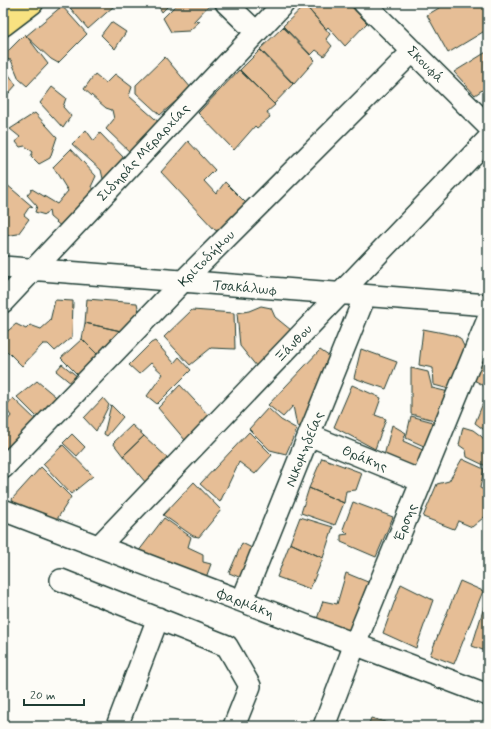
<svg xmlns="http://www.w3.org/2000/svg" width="491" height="729" viewBox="0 0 491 729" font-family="Mynerve,sans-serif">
  <rect width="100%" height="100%" fill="#fdfcf7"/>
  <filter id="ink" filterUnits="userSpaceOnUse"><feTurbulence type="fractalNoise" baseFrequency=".025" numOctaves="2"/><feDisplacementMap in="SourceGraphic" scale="8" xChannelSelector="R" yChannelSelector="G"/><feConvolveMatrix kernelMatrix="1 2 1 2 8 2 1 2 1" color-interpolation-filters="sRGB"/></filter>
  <g filter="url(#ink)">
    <path fill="#e6be96" stroke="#1f3d34" d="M66,3H112L114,6L88,29Z
      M158,3H171L162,12L157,4Z
      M178,3H211L193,22L200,21L189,31L171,32L163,18Z
      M307,3H348L367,23L345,46L328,27L326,29L305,5Z
      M444,3H488V29L448,53L427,15L444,5Z
      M305,5L330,34L326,39L332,46L324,56L316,50L311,55L283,26Z
      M62,6L87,34L58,63L51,59L26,36Z
      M111,22L126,32L115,49L101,35Z
      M283,27L315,60L294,84L260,49Z
      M25,34L48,64L27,86L19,79L11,60L3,59V56Z
      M260,50L293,84L274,104L240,70Z
      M488,51V86L475,95L454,72Z
      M165,57L191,88L160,115L136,93V85Z
      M3,66L16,85L3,100Z
      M239,70L275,105L267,112L270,117L257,128L255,126L234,150L198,113Z
      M95,74L106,83L115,74L132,87L129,96L162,125L134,156L106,129L114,119L112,110L106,108L84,89Z
      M52,87L66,98L63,107L71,116L63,128L40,103Z
      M35,113L57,137L50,158L39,164L31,156L33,152L25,146L20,147L16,142L20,137L10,129Z
      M3,121L5,123L6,138L3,139Z
      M86,130L94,141L100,133L124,158L104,183L101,170L72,144Z
      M188,141L215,170L204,181L216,194L225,182L247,204L219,231L215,230L161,172Z
      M71,149L96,176L91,187L98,191L63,228L50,217L49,210L45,215L35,212L37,206L27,195L32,189L57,204L68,191L53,167Z
      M6,184L33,207L30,206L24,215L29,219L18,234L4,236L3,235V185Z
      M87,299L137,303L141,320L130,333L85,323Z
      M55,300L73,301L72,337L55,351L48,344H43L22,366L3,347V335L16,324L26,329L30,325L41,329L50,321Z
      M261,306L271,308L275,317L291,330L257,367L240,346L237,313L249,311Z
      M192,310L234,313L235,349L211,348L190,365L164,337Z
      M85,323L130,333L104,361L82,339Z
      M423,329L454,335L460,338L466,350L449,389L434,385L433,368L419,365Z
      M82,339L104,361L84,381L61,358Z
      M155,341L174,363L179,357L191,370L157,404L147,396L163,374L151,363L139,374L129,365L151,343Z
      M361,349L397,362L386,389L354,378Z
      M320,350L336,361L310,428L297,426L293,406L283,417L268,405Z
      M485,356L488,358V388L474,380Z
      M62,364L78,377L72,384L56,371Z
      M411,368L428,372L432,388L449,392L438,421L411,414Z
      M37,381L61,401L41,421L17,397Z
      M180,385L209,416L185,440L158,408Z
      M352,385L381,398L375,415L386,419L375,449L334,427Z
      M487,393L488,432H487L475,423Z
      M13,398L38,422L3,462V426L11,416L5,407Z
      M103,398L109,405L96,431L84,418Z
      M111,405L123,417L107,436L104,434Z
      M268,408L281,420L297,429L286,454L270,450L249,429Z
      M411,416L437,423L426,447L406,438Z
      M132,425L144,436L123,456L113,443Z
      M392,425L406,433L403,441L425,451L417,469L384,456Z
      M463,427L473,430L481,436L488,444V462L486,466L467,457L466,450L459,445Z
      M249,432L272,455L255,474L239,462L220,502L200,484Z
      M72,434L85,447L77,456L63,443Z
      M144,436L169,459L146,483L123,456Z
      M63,445L93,476L71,494L43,464Z
      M322,458L362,473L356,490L346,491L344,503L309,488Z
      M462,459L484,469L480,488L488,492V514L472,527L458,521L454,529L423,517L437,484L449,481Z
      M41,467L71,497L54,524L17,510L12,499Z
      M194,482L221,510L199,537L193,536L163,515Z
      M309,488L344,503L335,525L301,513Z
      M353,502L393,517L376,557L341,542V535L348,534L343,529Z
      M300,517L333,527L323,558L290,543Z
      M164,518L191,537L188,547L203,554V562L211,564L204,583L135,556Z
      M242,543L256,550L244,579L229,573Z
      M290,543L323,558L310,589L277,577Z
      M346,573L375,585L354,635L315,625L323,601L337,604Z
      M460,581L483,591L454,664L430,655Z
      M401,584L433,600L416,648L383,633Z
      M484,607L488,609V652L472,646Z
      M371,718L388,723L387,726H368Z"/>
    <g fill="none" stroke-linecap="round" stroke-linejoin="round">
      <defs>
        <path id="minor" d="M226,3L256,32
          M364,3L488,126
          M3,267L488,305
          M3,302L284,3
          M309,435L421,481
          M3,468L183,281L413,51
          M3,510L488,695
          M99,546L488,139
          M61,580L227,646L250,686L234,726
          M242,601L365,296
          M117,726L158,618
          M324,726L355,644L488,319"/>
        <path id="major" d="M3,25L32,3"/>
      </defs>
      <use href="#minor" stroke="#1f3d34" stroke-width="24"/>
      <use href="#major" stroke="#1f3d34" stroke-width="25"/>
      <use href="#minor" stroke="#fdfcf7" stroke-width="21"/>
      <use href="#major" stroke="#f8e281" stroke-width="22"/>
    </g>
  </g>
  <g text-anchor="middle" stroke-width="3.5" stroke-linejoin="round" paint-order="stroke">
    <g font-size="14" fill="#1f3d34" stroke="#fdfcf7">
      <text transform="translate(426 64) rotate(45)" y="5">Σκουφά</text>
      <text transform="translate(143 152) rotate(-47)" y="5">Σιδηράς Μεραρχίας</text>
      <text transform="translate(206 258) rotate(-45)" y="5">Κριτοδήμου</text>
      <text transform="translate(245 287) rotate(5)" y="5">Τσακάλωφ</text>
      <text transform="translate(293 343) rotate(-46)" y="5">Ξάνθου</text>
      <text transform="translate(304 449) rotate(-68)" y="5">Νικομηδείας</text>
      <text transform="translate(365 458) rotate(22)" y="5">Θράκης</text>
      <text transform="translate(405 522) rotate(-68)" y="5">Έρσης</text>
      <text transform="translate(246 603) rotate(21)" y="5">Φαρμάκη</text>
    </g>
  </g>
  <rect width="491" height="729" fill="none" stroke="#fdfcf7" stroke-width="16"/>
  <rect x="8" y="8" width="475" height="713" fill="none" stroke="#1f3d34" stroke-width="1.5" filter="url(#ink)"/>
  <path d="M24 699v6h60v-6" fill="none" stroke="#1f3d34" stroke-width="2"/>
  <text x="30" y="699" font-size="12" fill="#1f3d34" stroke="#fdfcf7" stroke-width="3" paint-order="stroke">20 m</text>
</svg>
